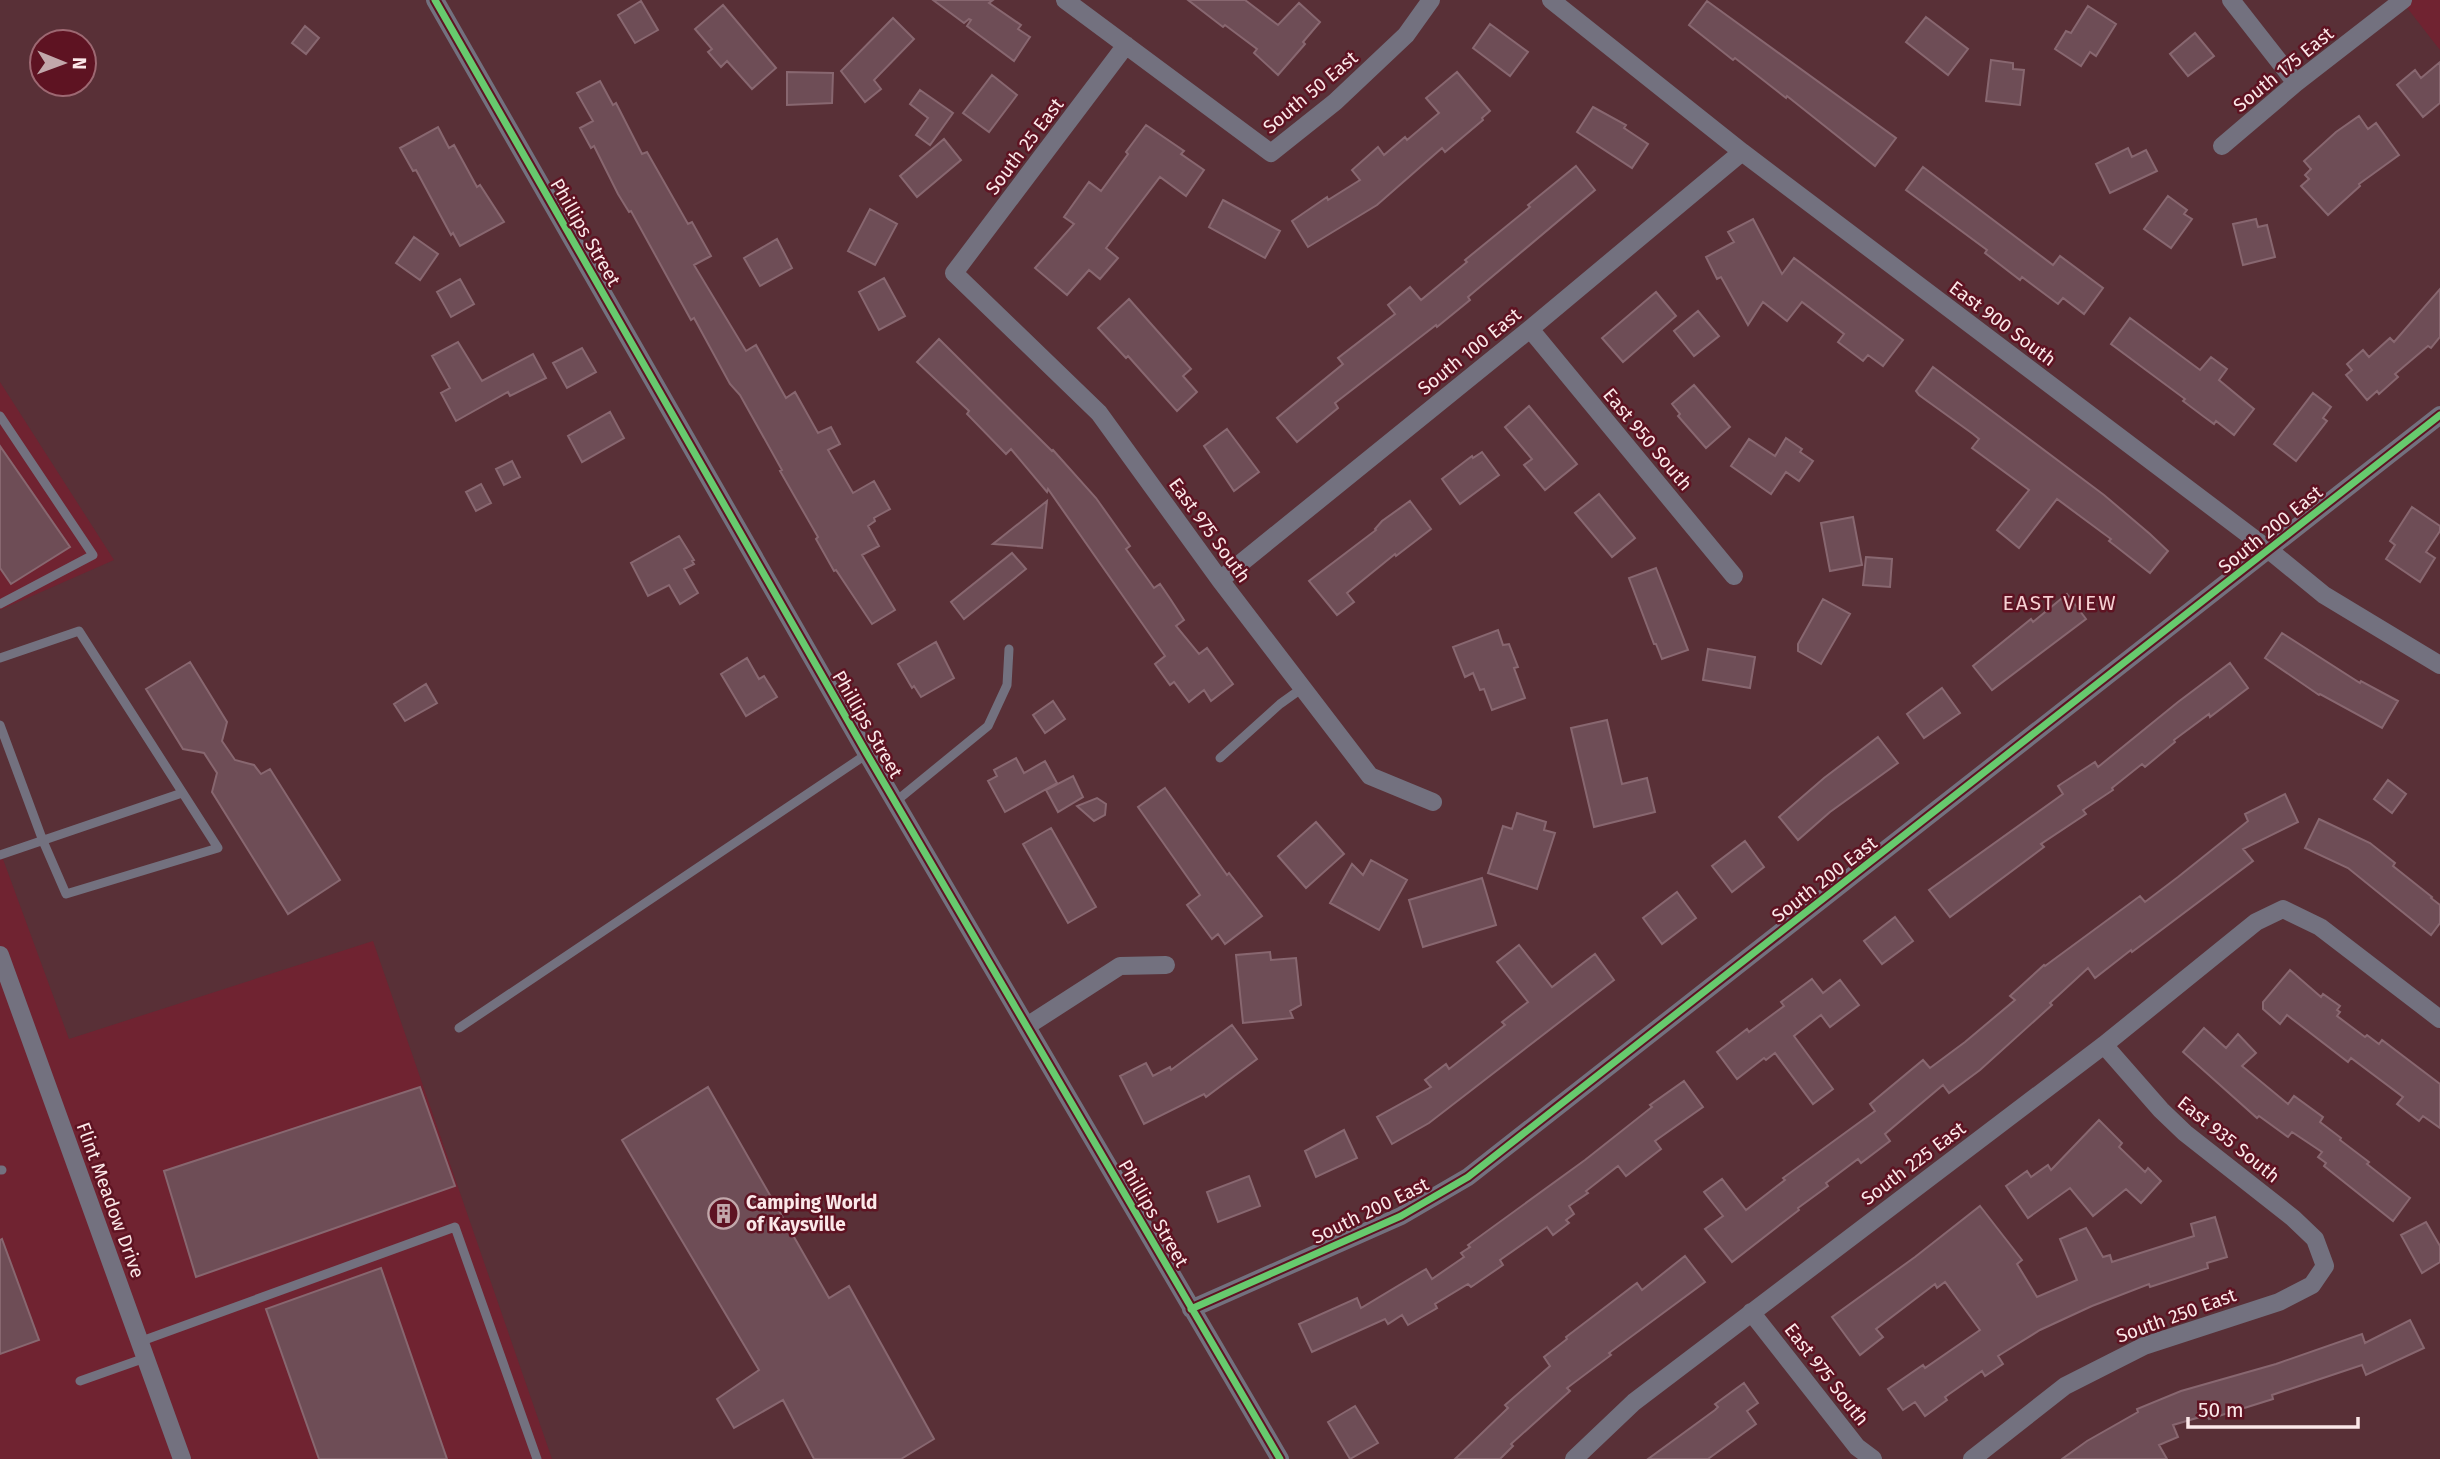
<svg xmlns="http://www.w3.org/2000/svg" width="2440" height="1459" viewBox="0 0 2440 1459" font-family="'Fira Sans',sans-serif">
  <rect width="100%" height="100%" fill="#593037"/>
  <path fill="#702331" d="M2401,0H2440V50Z
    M0,382L114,560L0,610Z
    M0,851L69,1039L373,941L552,1459H0Z"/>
  <path fill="#6e4d56" stroke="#886770" stroke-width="2" d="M933,0H993L989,3L1021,25L1018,29L1030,37L1014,61L967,26L971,20L969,19L964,23Z
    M1188,0H1245L1278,25L1299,3L1320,22L1303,42L1305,44L1278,75L1254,53L1257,49L1225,25L1223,27Z
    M641,1L658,30L635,43L618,15Z
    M1707,1L1896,138L1875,166L1787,96L1786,98L1735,58L1733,60L1689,25Z
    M723,5L776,68L752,89L727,61L721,67L708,52L712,49L695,29Z
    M2088,6L2116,24L2096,56L2090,52L2081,66L2055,49L2066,31L2071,33Z
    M1926,17L1968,49L1948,75L1906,42Z
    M893,18L914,39L874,80L881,89L865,102L841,71Z
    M1490,24L1528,52L1510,76L1473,48Z
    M305,26L319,38L306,54L292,43Z
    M2195,33L2214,56L2188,76L2170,54Z
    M1991,60L2013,63V69L2024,70L2020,105L1986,101Z
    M2440,62V103L2423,117L2397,85L2415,70L2421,78Z
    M787,72L833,73L832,103L787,105Z
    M1457,72L1490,111L1482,118L1483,120L1445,152L1442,148L1377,205L1308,247L1292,221L1327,197L1328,200L1360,180L1352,170L1378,147L1384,155L1405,137L1407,140L1439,113L1426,98Z
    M992,75L1017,95L989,132L963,113Z
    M600,81L613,105L616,103L642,154L647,152L688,224L692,222L711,256L694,265L746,351L756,345L786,398L795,392L818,433L831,427L840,444L828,450L853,493L874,481L890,509L874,518L875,521L868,526L879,546L862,555L895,610L872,624L836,570L834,571L816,539L818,537L780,471L782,470L740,395L730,384L694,318L691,320L631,211L629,212L618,194L594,146L591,148L580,128L593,121L577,93Z
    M920,90L953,113L930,145L916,135L928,118L910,104Z
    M1593,107L1626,125L1624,128L1648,144L1632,168L1577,132Z
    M2359,116L2368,129L2376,123L2399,155L2359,184L2360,186L2328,215L2301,186L2309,179L2305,175L2311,169L2304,161L2336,132Z
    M1146,125L1184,151L1181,154L1204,170L1186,196L1160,177L1106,248L1118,258L1100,279L1089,270L1067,295L1035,268L1074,224L1064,217L1089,182L1101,191L1128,154L1126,152Z
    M438,127L449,148L454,145L477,187L480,185L504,222L460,246L453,233L451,235L416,170L413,171L400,148Z
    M944,139L961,160L917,197L900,176Z
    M2128,148L2132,157L2146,150L2157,171L2110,193L2096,164Z
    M1576,166L1595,190L1468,297L1470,300L1437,327L1436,325L1335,403L1338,408L1297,442L1277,418L1343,364L1338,358L1395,314L1388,305L1410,287L1421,300L1467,262L1465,260L1530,207L1528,205Z
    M1923,167L2053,265L2060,256L2103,288L2084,314L2063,298L2058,304L2022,277L2020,280L1985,253L1987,250L1906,190Z
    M2168,196L2187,210L2184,214L2192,219L2171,248L2144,229Z
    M1223,200L1280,231L1265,258L1209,227Z
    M870,209L897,224L875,265L848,251Z
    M1753,219L1782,274L1794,258L1903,340L1883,366L1868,355L1863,361L1838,342L1844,334L1802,302L1787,321L1763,302L1748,325L1721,277L1717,279L1706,257L1734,242L1728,232Z
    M2256,219L2258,227L2267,225L2275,257L2243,265L2233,224Z
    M414,237L438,254L420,280L396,263Z
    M777,239L792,268L760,286L744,258Z
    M884,278L905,316L879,330L859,292Z
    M460,279L474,304L451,317L437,292Z
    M2440,289V337L2431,348L2428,346L2395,374L2398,377L2379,394L2377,391L2367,400L2346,375L2352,370L2347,364L2363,350L2369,357L2390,338L2394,342Z
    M1656,292L1676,316L1623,362L1602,338Z
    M1129,299L1191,369L1183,376L1197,392L1177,411L1128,356L1126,358L1098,328Z
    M1698,311L1719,336L1694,356L1674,331Z
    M2130,318L2200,370L2211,357L2227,369L2219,380L2254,409L2234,435L2216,421L2214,424L2203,416L2183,401L2185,399L2111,344Z
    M939,339L1052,451L1053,450L1096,498L1130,546L1126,549L1154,588L1160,584L1171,600L1184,620L1176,626L1199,654L1207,648L1233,684L1211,701L1204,690L1189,702L1174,682L1170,685L1155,664L1165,656L1048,489L1047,492L1011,449L1006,454L967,414L969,411L917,362Z
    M458,342L482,381L533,354L546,378L510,396L508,392L456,421L441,393L450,388L432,356Z
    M582,348L596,372L567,388L553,363Z
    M1933,367L2104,495L2150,534L2168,551L2150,573L2109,541L2111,539L2057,499L2019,548L1997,530L2029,490L1972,448L1979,439L1973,434L1919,395L1916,391Z
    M1694,385L1730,427L1706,448L1678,416L1680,414L1672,404Z
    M2313,393L2331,407L2323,418L2327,421L2296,461L2274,444Z
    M1529,406L1577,464L1545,490L1524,465L1532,459L1505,427Z
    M610,412L624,438L582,462L568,436Z
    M1227,429L1259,472L1234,491L1204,446Z
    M1786,438L1802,449L1800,452L1813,461L1799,481L1786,472L1771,494L1731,466L1749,439L1775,456Z
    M0,446L70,547L11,584L0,568Z
    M1482,452L1499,475L1460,504L1442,479L1472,456L1473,458Z
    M512,461L520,477L504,485L496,469Z
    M481,484L491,503L476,511L466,492Z
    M1599,494L1635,538L1612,557L1575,513Z
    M1047,501L1042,548L993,544Z
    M1410,501L1431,529L1396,556L1395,554L1347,593L1354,602L1337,615L1309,581L1376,530L1375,529L1382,521Z
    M2412,507L2440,526V531L2426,552L2435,558L2420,582L2386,559L2395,545L2390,541Z
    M1853,517L1862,565L1830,571L1821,523Z
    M679,536L694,560L692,561L694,564L684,569L698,593L680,604L669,585L648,596L631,563Z
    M1012,553L1026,569L964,619L951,602Z
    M1866,557L1892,559L1890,587L1863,585Z
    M1656,568L1688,650L1662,659L1656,644H1654L1629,578Z
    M2067,594L2086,619L1992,690L1973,666L2031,619L2033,622Z
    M1823,599L1850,614L1821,664L1798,651V644Z
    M1498,630L1503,645L1509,644L1518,667L1514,668L1525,698L1492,710L1484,689L1480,690L1473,673L1465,677L1453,647Z
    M2282,633L2360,683L2361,681L2398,701L2382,728L2320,694L2319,695L2265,658Z
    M936,642L954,678L921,697L914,686L912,688L898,664Z
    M1708,649L1755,657L1750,688L1703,680Z
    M747,658L759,679L764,676L777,697L746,716L721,674Z
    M190,662L227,722L222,741L235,760L254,765L261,774L270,769L340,880L288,914L212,792L217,773L204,753L183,749L146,689Z
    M2230,663L2248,688L2210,717L2209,714L2174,740L2175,742L2145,767L2142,764L2112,788L2113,790L2083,810L2086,814L2041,844L2044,847L1950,917L1929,890L2063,794L2058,786L2095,762L2098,767L2178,702Z
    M426,684L437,703L405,721L394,704Z
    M1942,688L1960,713L1924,738L1907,714Z
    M1053,701L1065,719L1045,733L1033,715Z
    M1607,720L1622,784L1647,778L1655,812L1594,827L1571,728Z
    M1878,737L1898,763L1830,812L1798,840L1779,817L1824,778Z
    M1016,758L1024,773L1045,761L1057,783L1005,812L988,781L997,776L994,770Z
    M1073,776L1083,797L1058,812L1046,790Z
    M2388,780L2406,794L2392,813L2374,799Z
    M1165,788L1227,875L1229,873L1262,916L1225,944L1218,934L1212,939L1187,905L1200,895L1138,807Z
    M2285,794L2298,822L2243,849L2253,861L2132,952L2131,950L2095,978L2088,968L2050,1003L2052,1005L1980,1070L1949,1093L1943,1085L1885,1134L1890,1141L1861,1163L1858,1159L1826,1183L1828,1186L1798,1208L1799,1210L1732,1262L1705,1229L1723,1216L1704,1192L1722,1179L1746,1210L1785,1180L1783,1178L1875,1111L1870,1104L1923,1060L1930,1068L1965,1042L2015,1000L2010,996L2044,965L2045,966L2140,896L2145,902L2178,877L2248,821L2245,814Z
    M1097,798L1106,804L1105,815L1094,821L1077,806Z
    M1517,813L1546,822L1544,830L1555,833L1537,889L1488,873L1503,826L1512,829Z
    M2319,819L2370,843L2395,863L2393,866L2432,897L2431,898L2440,905V923L2431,935L2348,868L2305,848Z
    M1316,822L1344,854L1306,888L1278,856Z
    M1051,828L1096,907L1068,923L1023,844Z
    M1745,841L1764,867L1732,892L1712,866Z
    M1371,860L1407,880L1379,930L1330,903L1352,864L1363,875Z
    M1482,878L1496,925L1423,947L1409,900Z
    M1677,892L1696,918L1662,944L1643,918Z
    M1895,917L1913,941L1882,964L1864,941Z
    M1519,945L1552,987L1595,954L1614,980L1429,1123L1392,1144L1377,1117L1431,1087L1425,1080L1446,1064L1449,1069L1505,1025L1502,1022L1528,1002L1497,962Z
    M1270,952L1271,960L1296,958L1301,1005L1290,1011L1293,1018L1243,1023L1236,955Z
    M2290,970L2321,997L2323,994L2340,1006L2337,1010L2340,1012L2337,1016L2365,1037L2367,1035L2379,1044L2382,1040L2440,1084V1128L2423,1116L2419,1121L2397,1104L2403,1097L2351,1058L2348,1062L2287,1015L2280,1024L2263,1009V1002Z
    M1812,979L1823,993L1840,980L1859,1005L1830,1027L1821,1015L1794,1036L1833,1089L1813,1104L1775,1053L1766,1060L1764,1058L1737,1079L1717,1052L1747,1029L1749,1032L1784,1006L1781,1002Z
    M1232,1025L1257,1059L1206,1097L1204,1094L1144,1124L1120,1076L1146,1063L1153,1076L1170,1067L1171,1070Z
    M2204,1028L2226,1048L2238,1034L2256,1053L2242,1066L2288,1104L2294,1096L2323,1117L2320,1122L2341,1138L2340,1140L2369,1162L2367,1164L2410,1198L2393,1221L2324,1166L2326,1163L2318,1157L2322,1152L2292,1132L2288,1137L2259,1116L2257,1118L2183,1052Z
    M1684,1081L1703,1107L1655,1141L1661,1149L1626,1176L1618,1166L1586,1191L1588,1193L1569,1206L1574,1214L1566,1220L1569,1223L1553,1235L1547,1227L1500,1260L1503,1265L1471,1287L1468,1284L1435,1304L1437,1308L1408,1325L1402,1315L1388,1324L1385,1319L1312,1352L1299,1324L1357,1298L1361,1308L1426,1269L1432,1279L1464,1257L1461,1253L1470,1247L1468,1245L1585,1160L1652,1107L1650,1105Z
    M420,1087L455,1186L196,1277L164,1171Z
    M708,1087L829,1298L849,1286L934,1439L901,1459H814L783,1400L734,1428L717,1399L759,1370L622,1140Z
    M2099,1120L2122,1143L2119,1147L2145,1172L2148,1168L2161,1181L2141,1203L2126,1189L2093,1216L2070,1188L2028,1218L2006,1186L2027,1171L2031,1177L2048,1165L2051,1170Z
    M1344,1130L1357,1158L1316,1177L1305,1151Z
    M1249,1176L1260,1206L1218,1222L1207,1192Z
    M1980,1206L2022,1260L2017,1264L2037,1297L2077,1280L2060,1239L2086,1228L2103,1257L2110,1255L2112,1262L2194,1236L2191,1224L2215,1217L2227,1257L2207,1263L2208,1268L2150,1287L2149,1284L2092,1306L2040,1330L1998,1356L2003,1364L1985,1376L1982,1371L1945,1397L1947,1400L1925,1416L1915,1402L1903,1410L1888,1389L1923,1365L1925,1368L1980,1330L1945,1282L1937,1288L1935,1284L1876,1329L1883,1337L1860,1355L1832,1317L1915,1257Z
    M2426,1222L2440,1246V1262L2422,1273L2401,1235Z
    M2,1239L39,1340L0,1354V1240Z
    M1685,1256L1705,1282L1609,1353L1611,1355L1567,1388L1570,1391L1511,1444L1513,1446L1500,1459H1455L1508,1408L1505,1405L1550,1366L1544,1357L1567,1339L1566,1337L1637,1283L1642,1290Z
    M381,1268L447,1459H319L266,1309Z
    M2410,1320L2424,1348L2366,1375L2362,1365L2272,1395L2273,1399L2209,1419L2207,1415L2173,1425L2178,1437L2159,1445L2167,1459H2062L2087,1441L2138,1412L2137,1409L2181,1391L2276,1364L2362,1334L2365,1343Z
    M1744,1383L1758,1403L1747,1411L1756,1424L1708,1459H1648L1715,1410L1718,1407L1715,1404Z
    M1355,1406L1378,1443L1350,1459L1328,1422Z"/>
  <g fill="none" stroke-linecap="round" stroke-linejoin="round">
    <path stroke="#73717f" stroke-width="9" d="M0,416L93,555L0,604
      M0,658L79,631L218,848L66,894L43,841L0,725
      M1220,758L1280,704L1301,689
      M895,802L988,726L1007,685L1009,649
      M0,855L182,793
      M459,1028L867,754
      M0,1170H2
      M139,1342L455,1227L537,1459
      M80,1381L145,1358"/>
    <path stroke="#73717f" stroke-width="18" d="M435,0L867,754L1280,1459
      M1065,0L1271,153L1335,102L1406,35L1431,0
      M1551,0L1742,152L2269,550L2324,595L2440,665
      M2231,0L2296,83
      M1126,45L954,273L1099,413L1220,580L1370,776L1433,802
      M2222,146L2296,83L2403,0
      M1530,329L1734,576
      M1220,580L1530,329L1742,152
      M0,955L182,1459
      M1027,1026L1120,966L1166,965
      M1191,1309L1401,1216L1468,1177L2440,415
      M1751,1312L1857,1447L1873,1459
      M1574,1459L1634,1402L2104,1045L2256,922L2283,909L2320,927L2440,1019
      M1972,1459L2065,1386L2144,1346L2279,1302L2312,1285L2325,1266L2315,1239L2293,1218L2185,1133L2161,1110L2104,1045"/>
    <defs>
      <path id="cycleway" d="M435,0L867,754L1280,1459
        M1191,1309L1401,1216L1468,1177L2440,415"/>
    </defs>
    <use href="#cycleway" stroke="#5e1322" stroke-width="11"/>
    <use href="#cycleway" stroke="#67ca6e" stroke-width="7"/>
  </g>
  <defs>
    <symbol id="building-ring" viewBox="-11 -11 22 22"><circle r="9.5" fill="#5e1322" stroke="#c2a8ab" stroke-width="1.5"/><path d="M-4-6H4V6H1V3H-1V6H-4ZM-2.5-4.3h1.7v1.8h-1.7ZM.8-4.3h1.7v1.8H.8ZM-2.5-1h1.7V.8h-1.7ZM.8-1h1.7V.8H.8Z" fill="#c2a8ab"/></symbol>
  </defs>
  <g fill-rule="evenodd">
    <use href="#building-ring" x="706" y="1196" width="35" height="35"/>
  </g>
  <g text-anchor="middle" stroke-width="5" stroke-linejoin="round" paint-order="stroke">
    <g font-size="19" fill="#fbe8e9" stroke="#5e1322">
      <text transform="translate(2283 69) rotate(-39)" y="7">South 175 East</text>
      <text transform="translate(1310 92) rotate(-40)" y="7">South 50 East</text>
      <text transform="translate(1024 146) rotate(-53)" y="7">South 25 East</text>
      <text transform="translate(586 232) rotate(60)" y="7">Phillips Street</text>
      <text transform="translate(2003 323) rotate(37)" y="7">East 900 South</text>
      <text transform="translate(1469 351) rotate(-39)" y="7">South 100 East</text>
      <text transform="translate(1648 439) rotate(50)" y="7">East 950 South</text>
      <text transform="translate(2270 529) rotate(-39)" y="7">South 200 East</text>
      <text transform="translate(1210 530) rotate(54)" y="7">East 975 South</text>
      <text transform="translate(868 724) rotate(60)" y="7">Phillips Street</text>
      <text transform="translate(1824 879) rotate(-38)" y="7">South 200 East</text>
      <text transform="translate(2229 1139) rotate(39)" y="7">East 935 South</text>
      <text transform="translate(1913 1163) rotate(-37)" y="7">South 225 East</text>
      <text transform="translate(111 1200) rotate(70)" y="7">Flint Meadow Drive</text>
      <text transform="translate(1370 1210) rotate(-26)" y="7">South 200 East</text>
      <text transform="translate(1154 1213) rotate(60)" y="7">Phillips Street</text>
      <text transform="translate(2176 1315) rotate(-20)" y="7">South 250 East</text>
      <text transform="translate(1827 1374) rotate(52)" y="7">East 975 South</text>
    </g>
    <g font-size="19" font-weight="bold" fill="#fbe8e9" stroke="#5e1322" text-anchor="start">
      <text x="746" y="1209">Camping World<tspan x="746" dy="22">of Kaysville</tspan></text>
    </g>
    <g font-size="21" letter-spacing="2" fill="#f6d1d3" stroke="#5e1322">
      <text x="2060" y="610">EAST VIEW</text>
    </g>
  </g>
  <g transform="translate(63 63) rotate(91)"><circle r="33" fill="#5e1322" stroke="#9d6872" stroke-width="2"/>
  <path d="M0-5L12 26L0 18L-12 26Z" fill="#c2a8ab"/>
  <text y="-10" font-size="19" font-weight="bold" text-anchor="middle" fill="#fbe8e9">N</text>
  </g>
  <path d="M2188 1417v10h170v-10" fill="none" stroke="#fbe8e9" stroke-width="3.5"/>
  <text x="2198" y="1417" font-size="21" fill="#fbe8e9" stroke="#5e1322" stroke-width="5" paint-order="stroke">50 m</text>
</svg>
